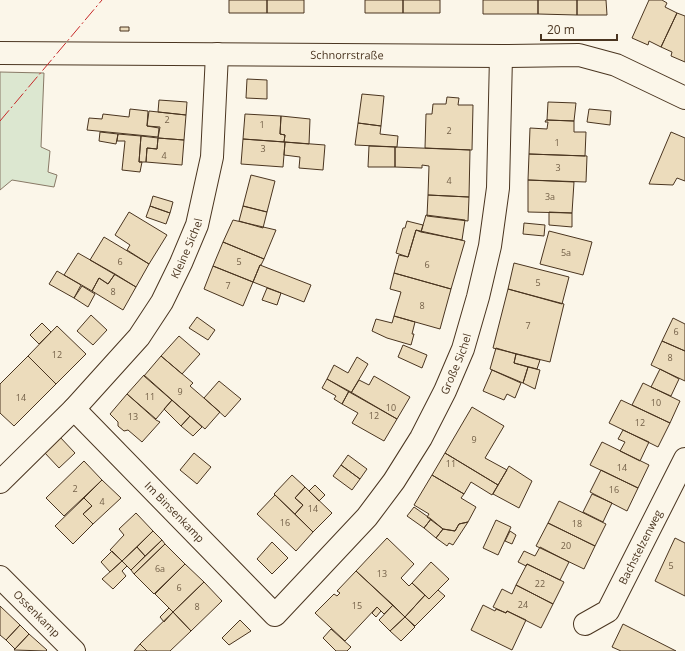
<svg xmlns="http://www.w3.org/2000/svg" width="685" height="651" viewBox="0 0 685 651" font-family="'Open Sans',sans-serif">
  <rect width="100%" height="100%" fill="#fbf6e9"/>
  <path fill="#dce7d0" stroke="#887966" d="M0,72L44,73L41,147L50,151L48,172L57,175L54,187L12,180L0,190Z"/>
  <path fill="#ecdcbc" stroke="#4a3520" d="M229,0H267V13H229Z
    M267,0H304V13H267Z
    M365,0H403V13H365Z
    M403,0H440V13H403Z
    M483,0H538V14H483Z
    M538,0H577V15L538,14Z
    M577,0H606L607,15H577Z
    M649,0H662L667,3L665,7L677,13L661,47L649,41L648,45L632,38Z
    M677,13L685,16V62L671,56L672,52L661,47Z
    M120,27H129V31H120Z
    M247,79L267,80V99L246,98Z
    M362,94L384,96L381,126L358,123Z
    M447,97L459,98L458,105H473L472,150L425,148L426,114H432L433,104H446Z
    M159,100L187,102L186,115L158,112Z
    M548,102L576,103L574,121L547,120Z
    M130,109L148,111L147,126L159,128L158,137L87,130L89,118L102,119L103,114L129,117Z
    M589,109L611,111L610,125L587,122Z
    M149,111L186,115L184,140L158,138L160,127L147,126Z
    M245,114L281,116L280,134L285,135L284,142L243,139Z
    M281,116L310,119L309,144L284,142L285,135L280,134Z
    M546,120L574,121V132H586L585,156L529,154L530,128L547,129L548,122H545Z
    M358,123L381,126L380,134L398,136L397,147L355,145Z
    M100,132L118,134L116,144L99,141Z
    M671,132L685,138V181L677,178L673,185L649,184Z
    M118,134L141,136L139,162H142L140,172L122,170L125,141H117Z
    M141,136L158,138L157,149L147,148L146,162H139Z
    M158,138L184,140L182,165L146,162L147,148L157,149Z
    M243,139L285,142L283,167L241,164Z
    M285,142L325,145L323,170L299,168L300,157L284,155Z
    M369,146L395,147V167H368Z
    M395,147L470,150L469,197L428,195L429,166L422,165V168L395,167Z
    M529,154L587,156L586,182L528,180Z
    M251,175L275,181L267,212L243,206Z
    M528,180L574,182L572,213L528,212Z
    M428,195L469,197L468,221L427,216Z
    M153,196L173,202L170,213L150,206Z
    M150,206L170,213L166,224L146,217Z
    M243,206L267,212L263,228L239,221Z
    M129,212L167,235L149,264L127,250L130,245L115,235Z
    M549,212L572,213V227L549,225Z
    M426,215L465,220L462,240L421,232Z
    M233,220L276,230L264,259L223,242Z
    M407,221L423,225L421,232L416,230L408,257L396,253L403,228H405Z
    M524,223L545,225L544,236L523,234Z
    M416,230L465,241L451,289L394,273L399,255L408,257Z
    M549,231L592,242L583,275L540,264Z
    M104,237L149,264L136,287L90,260Z
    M223,242L264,259L261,265H260L253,282L213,266Z
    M78,253L115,274L108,284L99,278L92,291L64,275Z
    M514,263L569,277L562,304L508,289Z
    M260,265L311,285L304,302L253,282Z
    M213,266L253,282L243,306L204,289Z
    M57,271L81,285L74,298L49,284Z
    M394,273L451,289L440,329L394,316L401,292L390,289Z
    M115,274L136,287L123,310L92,291L99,278L108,284Z
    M82,286L95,294L88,307L74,298Z
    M267,288L281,293L277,305L262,300Z
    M508,289L564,304L550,362L493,348Z
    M91,315L107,330L93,345L77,331Z
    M394,316L415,322L412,334H414L411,345L387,338L372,331L376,319L392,323Z
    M197,317L215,330L208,340L189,328Z
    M673,318L685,324V351L662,341Z
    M42,323L51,332L39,344L30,335Z
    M57,326L86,354L56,384L28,356Z
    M179,336L200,354L182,374L161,356Z
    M662,341L685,351V381L651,365Z
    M403,345L427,355L422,368L398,357Z
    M496,348L516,354L514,363L528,367L523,383L490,369Z
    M516,354L540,360L537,369L514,363Z
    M28,356L56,384L14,426L0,413V384Z
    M161,356L193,383L190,386L220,412L205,429L144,376Z
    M357,357L368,364L351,393L327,379L334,365L348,373Z
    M528,367L540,370L535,389L523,383Z
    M660,369L679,379L671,396L651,387Z
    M492,370L521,383L515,398L507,394L504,400L483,391Z
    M144,375L172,400L156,419L127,394Z
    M374,376L410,397L397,419L351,393L359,380L369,385Z
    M327,379L349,391L342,404L334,399L336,396L322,388Z
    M219,381L241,399L225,417L204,398Z
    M643,383L680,401L670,423L632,405Z
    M349,391L397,419L384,441L352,423L358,413L342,404Z
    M127,394L156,420L160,422L142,442L128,430L124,431L118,426V422L110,414Z
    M172,400L190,416L181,426L164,409Z
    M621,400L670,423L658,447L609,423Z
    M472,407L504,426L485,458L507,470L498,485L445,453Z
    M190,416L202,427L193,436L181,426Z
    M623,430L649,442L640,461L620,451L625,442L618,439Z
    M59,436L75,453L59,468L44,452Z
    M602,442L649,465L638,488L590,465Z
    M194,453L211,467L197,484L180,470Z
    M445,453L498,485L492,495L471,482L464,494L432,475Z
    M348,455L367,469L360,479L341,465Z
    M84,461L102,480L64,516L46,498Z
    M341,465L360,479L352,490L333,476Z
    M509,466L532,481L519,508L493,494Z
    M601,470L638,488L627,511L590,492Z
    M292,475L305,487L295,498L303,505L295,514L274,494Z
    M432,475L464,494L461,498L476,507L468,522L459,524L455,531L443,529L427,517L429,514L414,505Z
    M102,480L121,498L93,524L83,514L92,506L84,498Z
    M315,485L325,495L319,501L309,491Z
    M305,487L332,513L313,532L295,514L303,505L295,498Z
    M592,494L612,503L603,522L583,512Z
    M275,495L313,532L296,551L257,514Z
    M84,498L92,506L83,514L93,524L73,544L55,526Z
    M559,501L606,524L595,546L548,523Z
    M414,507L431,519L424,528L407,516Z
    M136,513L153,531L122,561L110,550L124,535L119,529Z
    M431,519L443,529L436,538L424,528Z
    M496,520L511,527L498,555L483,548Z
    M468,522L453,545L449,543L447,546L436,538L443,529L455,531L459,524Z
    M548,523L595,546L584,569L536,546Z
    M153,531L162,540L145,556L137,547Z
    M510,531L516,535L512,544L505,541Z
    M387,538L414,564L401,578L409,586L412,583L425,595L405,617L356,571Z
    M675,538L685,543V596L655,581Z
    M162,540L165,544L134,574L131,570Z
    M272,542L288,558L272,574L257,559Z
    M165,544L185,564L154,594L134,574Z
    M137,547L145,556L131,570L122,561Z
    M540,547L569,562L560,580L527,564L526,566L518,562L524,551L535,556Z
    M112,551L122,561L110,572L101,562Z
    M122,561L127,566L122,571L126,576L113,589L102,579Z
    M431,562L449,579L429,599L412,583Z
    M185,564L204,582L173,612L155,594Z
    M527,564L564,582L553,604L516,585Z
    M356,571L393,605L384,614L377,607L345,641L315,613L334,594L337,596L340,593L337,591Z
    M204,582L222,601L191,631L173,612Z
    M516,585L553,604L541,628L507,611L506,613L493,607L502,589L512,594Z
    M438,590L445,596L415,626L405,617L425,595L429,599Z
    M393,605L405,617L390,631L379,620Z
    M483,605L495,611L496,609L506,613L507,611L526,620L512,650L471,630Z
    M0,606L20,625L6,640L0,635Z
    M377,607L381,611L376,617L372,613Z
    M169,608L173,612L164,622L160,617Z
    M173,612L191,631L170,651H147L140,644Z
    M405,617L415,627L401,641L390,631Z
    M240,620L251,631L229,645L222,638Z
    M623,624L676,651H621L612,647Z
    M20,625L29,634L15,649L6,640Z
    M331,629L351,647L347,651H336L323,638Z
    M29,634L47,650L46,651L14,650Z
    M140,644L147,651H134Z"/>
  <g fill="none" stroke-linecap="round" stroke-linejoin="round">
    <defs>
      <g id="street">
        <path id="s1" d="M0,53L501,56L579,55L616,65L685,98"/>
        <path id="s2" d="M74,409L275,615L367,517L394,481L421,438L445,391L463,349L478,297L490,246L498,188L501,56"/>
        <path id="s3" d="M0,482L74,409L139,337L162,302L181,263L197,225L212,157L217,54"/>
        <path id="s4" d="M0,577L74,651"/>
        <path id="s5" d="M585,624L608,611L685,459"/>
      </g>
    </defs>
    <use href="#street" stroke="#4a3520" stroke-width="24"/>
    <use href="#street" stroke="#fbf6e9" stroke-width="22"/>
    <path stroke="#c62828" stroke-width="1" stroke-dasharray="14 3 2 3" stroke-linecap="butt" d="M0,121L102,0"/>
  </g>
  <g text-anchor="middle" stroke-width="3" stroke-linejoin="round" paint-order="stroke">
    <g font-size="9" fill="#725f47">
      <text x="167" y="123">2</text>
      <text x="262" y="128">1</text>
      <text x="449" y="134">2</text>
      <text x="557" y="146">1</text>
      <text x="263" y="152">3</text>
      <text x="164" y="159">4</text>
      <text x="558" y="171">3</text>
      <text x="449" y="184">4</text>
      <text x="550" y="200">3a</text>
      <text x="566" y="256">5a</text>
      <text x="120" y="265">6</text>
      <text x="239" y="265">5</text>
      <text x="427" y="268">6</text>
      <text x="538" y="286">5</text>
      <text x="228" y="289">7</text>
      <text x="113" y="295">8</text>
      <text x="422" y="309">8</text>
      <text x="528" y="329">7</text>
      <text x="676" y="335">6</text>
      <text x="57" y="358">12</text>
      <text x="670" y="361">8</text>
      <text x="180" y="395">9</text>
      <text x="150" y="400">11</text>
      <text x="21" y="401">14</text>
      <text x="656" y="406">10</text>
      <text x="391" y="411">10</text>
      <text x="374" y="419">12</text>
      <text x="133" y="420">13</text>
      <text x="640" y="426">12</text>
      <text x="474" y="443">9</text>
      <text x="451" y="467">11</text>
      <text x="622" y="471">14</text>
      <text x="75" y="492">2</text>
      <text x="614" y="493">16</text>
      <text x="102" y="505">4</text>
      <text x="313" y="512">14</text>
      <text x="285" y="526">16</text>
      <text x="577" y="527">18</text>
      <text x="566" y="549">20</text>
      <text x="671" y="569">5</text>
      <text x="160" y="572">6a</text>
      <text x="382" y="577">13</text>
      <text x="540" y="587">22</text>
      <text x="179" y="591">6</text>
      <text x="523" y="608">24</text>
      <text x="357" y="609">15</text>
      <text x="197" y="610">8</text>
    </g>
    <g font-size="11" fill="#4a3520" stroke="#fbf6e9">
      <text dy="4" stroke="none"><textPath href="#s1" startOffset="347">Schnorrstraße</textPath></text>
      <text dy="4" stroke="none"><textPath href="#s3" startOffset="302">Kleine Sichel</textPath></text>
      <text dy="4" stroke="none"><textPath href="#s2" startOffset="600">Große Sichel</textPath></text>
      <text dy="4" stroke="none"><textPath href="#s2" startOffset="144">Im Binsenkamp</textPath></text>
      <text dy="4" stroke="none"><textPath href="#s5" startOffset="98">Bachstelzenweg</textPath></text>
      <text dy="4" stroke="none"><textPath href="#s4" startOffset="52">Ossenkamp</textPath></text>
    </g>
  </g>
  <path d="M541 34v6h76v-6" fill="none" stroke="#4a3520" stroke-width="2"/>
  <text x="547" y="34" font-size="12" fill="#4a3520" stroke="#fbf6e9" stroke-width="3" paint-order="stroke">20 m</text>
</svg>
